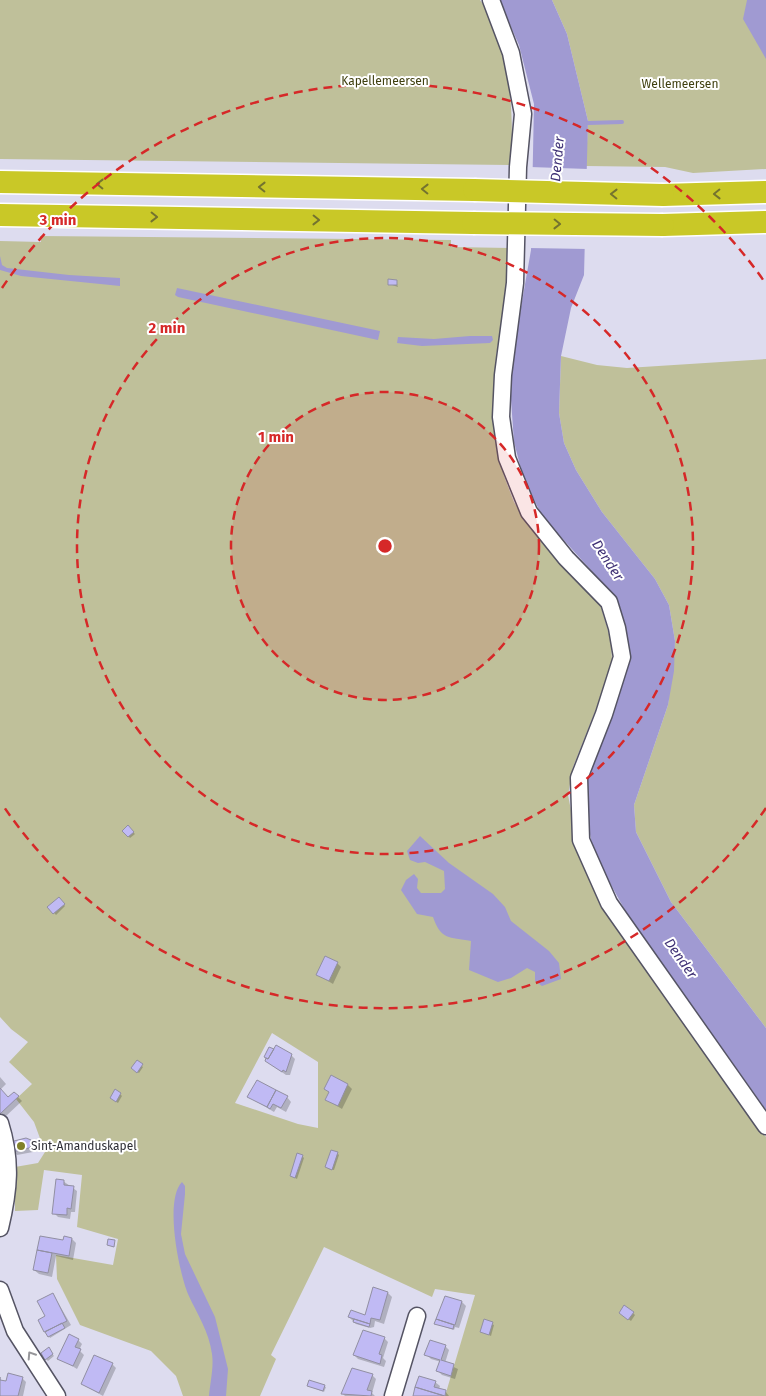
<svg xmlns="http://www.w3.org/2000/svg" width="766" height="1396" viewBox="0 0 766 1396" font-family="'Fira Sans',sans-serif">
  <rect width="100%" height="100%" fill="#dddcef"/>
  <path fill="#bfc09a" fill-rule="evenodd" d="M0,0H480C488,10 491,20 495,31C513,80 512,114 512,165L0,159Z
    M552,0H766V169L693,173L665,167L586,166L588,121L567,34Z
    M40,236L451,240V247L510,248L506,297L496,356L494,428L504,476L514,502L528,525L600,604L611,641L612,660L605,686L573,767L568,795L579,851L745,1110L766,1137V1396H445L475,1295L435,1289L432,1297L324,1247L271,1355L276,1359L260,1396H183L176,1376L151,1351L80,1325L57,1279L56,1255L113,1265L118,1239L77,1227L82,1175L44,1170L38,1210L15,1211V1167L38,1163L45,1152L34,1122L16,1099L32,1084L9,1062L28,1042L11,1029L0,1017V241L41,242ZM272,1033L318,1062V1128L298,1124L235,1103Z
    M561,356L597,365L627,368L766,359V1028L671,902L636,832L634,805L668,705L675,641L669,605L655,579L602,512L576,470L564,443L559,413Z"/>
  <path fill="#a09ad2" d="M499,0H552L567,34L588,121L584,275L571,308L561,356L559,413L564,443L576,470L602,512L655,579L669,605L675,641L674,671L668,705L634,805L636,832L671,902L766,1028V1110L626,912L600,865L592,844L586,815L585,773L615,697L616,601L608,589L542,516L523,477L514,442L510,386L513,353L531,250L534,104L519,45Z
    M747,0H766V59L743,19Z
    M0,256L2,265L7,268L69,275L120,278V286L21,276L0,270Z
    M177,288L380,331L378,340L178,297L175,295Z
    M470,336H492L493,340L490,343L422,346L397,343L398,337L434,339Z
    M420,836L449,863L493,894L505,907L511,921L549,951L559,963L561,979L542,986L535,981V972L527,968L511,978L498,982L469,970L471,941C449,937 441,940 433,917L417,914L401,890L406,880L414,874L418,879L417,888L421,893H441L445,889L444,871L425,862L418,863L410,860L407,851Z
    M182,1182L185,1186V1194L181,1234L185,1254L215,1317L228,1369L226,1396H209C210,1383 214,1367 212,1354C209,1331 197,1314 188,1294C179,1272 164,1200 182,1182Z"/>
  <path fill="#dddcef" d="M530,167L588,169V249L528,248Z"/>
  <path fill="#0003" d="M396,281L398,287L389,284Z
    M128,827L135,834L130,838L124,831Z
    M59,899L65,906L56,915L49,907Z
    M337,963L341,967L333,984L318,975Z
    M291,1055L295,1059L290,1075H286L266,1061Z
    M137,1062L143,1067L139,1073L133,1068Z
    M0,1077L6,1084L0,1090L8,1098L14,1093L22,1101L5,1117L0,1112Z
    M348,1085L352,1089L342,1109L327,1100L330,1093L325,1089Z
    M120,1094L122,1096L118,1103L113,1100Z
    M249,1097H287L291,1102L286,1112L277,1107L274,1112Z
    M30,1141L35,1149L33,1152L17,1155L13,1151Z
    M337,1153L339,1155L334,1170L328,1169L327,1167Z
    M302,1156L304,1158L297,1179L291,1176Z
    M63,1181L77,1191L75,1212H71L70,1219L58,1217L54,1213Z
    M41,1237L64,1242L72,1239L76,1243L73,1260L56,1256L52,1277L39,1274L34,1270Z
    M388,1293L392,1297L384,1324L375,1321L374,1327L370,1328L356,1324L349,1317H365Z
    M53,1294L71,1325L50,1338L40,1320L47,1317Z
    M446,1297L462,1302L466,1306L459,1328L455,1327L454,1330L436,1324Z
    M633,1313L635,1315L631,1321L622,1314Z
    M485,1321L494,1325L491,1336L482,1332Z
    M384,1338L388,1342L383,1358L386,1361L384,1367L358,1359L354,1355Z
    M78,1340L82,1344L79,1350L84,1355L77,1369L59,1358Z
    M445,1346L449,1350L445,1363L458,1369L455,1379L442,1375L438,1371L441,1362L431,1359L427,1355Z
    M50,1351L54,1356L48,1361L46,1359Z
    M112,1364L116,1368L103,1396L82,1384Z
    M372,1375L376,1379L372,1393L375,1396H345L343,1394Z
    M420,1377L435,1382L440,1386L439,1389L445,1391L449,1396H414Z
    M22,1378L26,1382L23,1396H0V1380L7,1383Z
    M308,1386H324L326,1387L324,1392Z"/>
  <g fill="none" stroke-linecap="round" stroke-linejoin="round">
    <path stroke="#a09ad2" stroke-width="4" d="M588,123L622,122"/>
  </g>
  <path fill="#c0baf4" stroke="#918fa2" d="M388,279L397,280V285H388Z
    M128,825L134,832L128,837L122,831Z
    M59,897L65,904L53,914L47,907Z
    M325,956L338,962L329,981L316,975Z
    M276,1045L292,1054L286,1072L283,1070L282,1072L265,1061L266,1058L268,1059Z
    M269,1047L274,1049L268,1059L264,1057Z
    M137,1060L143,1064L137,1073L131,1068Z
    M331,1075L348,1084L338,1106L325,1100L329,1092L324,1089Z
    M257,1080L276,1090L267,1107L247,1097Z
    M0,1088L8,1097L14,1092L19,1096L0,1114Z
    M115,1089L121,1093L116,1102L110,1098Z
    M276,1090L288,1096L281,1108L273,1104L270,1109L267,1107Z
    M26,1138L31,1140L32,1145L29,1148L12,1152L10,1142Z
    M331,1150L338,1152L332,1170L325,1167Z
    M297,1153L303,1155L295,1178L290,1176Z
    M56,1179L64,1180V1185L74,1186L71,1209L67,1208V1215L52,1214Z
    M40,1236L63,1240L64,1236L72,1238L69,1256L37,1250Z
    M108,1239L115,1240L114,1247L107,1245Z
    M37,1250L52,1253L48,1273L33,1270Z
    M373,1287L388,1292L380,1320L371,1318L370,1324L348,1317L351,1310L365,1315Z
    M53,1293L67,1321L44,1332L38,1320L45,1316L37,1301Z
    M445,1296L462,1301L455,1325L436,1319Z
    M624,1305L634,1312L628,1320L619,1313Z
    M354,1319L370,1324L369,1327L353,1322Z
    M436,1319L454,1325L453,1329L434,1324Z
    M484,1319L493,1322L489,1335L480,1332Z
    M62,1323L65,1328L48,1337L45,1332Z
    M363,1330L385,1337L379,1354L382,1355L380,1364L353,1355Z
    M69,1334L79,1339L75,1347L81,1349L73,1366L57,1359Z
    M430,1340L446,1345L441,1360L454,1364L451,1376L436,1371L440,1360L424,1355Z
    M49,1347L53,1354L45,1360L41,1353Z
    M94,1355L113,1363L99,1393L81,1384Z
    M352,1368L373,1374L367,1390L372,1391L371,1396L341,1394Z
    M8,1373L23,1377L18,1396H0V1377V1380L6,1381Z
    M419,1376L436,1381L434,1387L446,1390L445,1396L415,1387Z
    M309,1380L325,1385L323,1391L307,1386Z
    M415,1387L444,1396H413Z"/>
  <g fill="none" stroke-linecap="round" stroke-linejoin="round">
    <defs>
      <path id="minor" d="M491,0L511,53L523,114L518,167L515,283L503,375L501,417L507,458L529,512L566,558L609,602L617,628L622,657L604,714L579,778L581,840L609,903L766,1126
        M0,1123C12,1161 9,1190 0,1228
        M0,1290L15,1331L57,1396
        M393,1396L417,1316"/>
      <path id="highway" d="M0,182L474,190
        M663,195L766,192
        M0,215L473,223
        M663,225L766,222"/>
    </defs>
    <use href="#minor" stroke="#555464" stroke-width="19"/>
    <use href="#highway" stroke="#fff" stroke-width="25"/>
    <use href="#minor" stroke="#fff" stroke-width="16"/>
    <use href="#highway" stroke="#c9c827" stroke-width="22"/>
    <defs>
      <path id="highway-bridge" d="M474,190L663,195
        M473,223L663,225"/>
    </defs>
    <use href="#highway-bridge" stroke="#fff" stroke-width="25" stroke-linecap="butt"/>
    <use href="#highway-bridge" stroke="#c9c827" stroke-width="22"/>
  </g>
  <defs><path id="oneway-chevron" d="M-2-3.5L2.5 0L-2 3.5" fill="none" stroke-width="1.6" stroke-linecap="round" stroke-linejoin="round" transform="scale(1.25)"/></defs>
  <g stroke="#74732f">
    <use href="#oneway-chevron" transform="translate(100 184) rotate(-179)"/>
    <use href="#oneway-chevron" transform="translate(262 187) rotate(-179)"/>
    <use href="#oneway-chevron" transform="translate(425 189) rotate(-179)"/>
    <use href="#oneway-chevron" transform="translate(614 194) rotate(-179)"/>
    <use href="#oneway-chevron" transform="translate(717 194) rotate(179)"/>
    <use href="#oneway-chevron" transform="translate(154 217) rotate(1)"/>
    <use href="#oneway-chevron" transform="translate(316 220) rotate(1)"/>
    <use href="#oneway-chevron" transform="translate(557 224) rotate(1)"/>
  </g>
  <use stroke="#96969a" href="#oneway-chevron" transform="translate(31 1355) rotate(-123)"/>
  <circle cx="385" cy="546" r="154" fill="#d62828" fill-opacity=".12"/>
  <g fill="none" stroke="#d62828" stroke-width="2.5" stroke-dasharray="9 6">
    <circle cx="385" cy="546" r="154"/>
    <circle cx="385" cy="546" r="308"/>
    <path d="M766 808A462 462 0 0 1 2 804M2 288A462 462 0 0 1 766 284"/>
  </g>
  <circle fill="#81812a" stroke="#fff" stroke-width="2" cx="21" cy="1146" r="5"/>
  <g text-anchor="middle" stroke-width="4" stroke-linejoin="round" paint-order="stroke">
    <g font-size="12" fill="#404010" stroke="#fff">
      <text x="385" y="85">Kapellemeersen</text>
      <text x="680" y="88">Wellemeersen</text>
    </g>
    <g font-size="12" fill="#2e2e35" stroke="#fff" text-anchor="start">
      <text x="31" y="1150">Sint-Amanduskapel</text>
    </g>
    <g font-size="14" font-style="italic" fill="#3f3175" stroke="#fff">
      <text transform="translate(557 159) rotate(-85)" y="5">Dender</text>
      <text transform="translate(608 560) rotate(57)" y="5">Dender</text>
      <text transform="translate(681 958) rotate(55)" y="5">Dender</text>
    </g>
  </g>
  <circle cx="385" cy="546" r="8" fill="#d62828" stroke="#fff" stroke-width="2.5"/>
  <g font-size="15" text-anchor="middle" font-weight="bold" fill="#d62828" stroke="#fff" stroke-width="4" stroke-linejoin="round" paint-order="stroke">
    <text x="58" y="225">3 min</text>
    <text x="167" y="333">2 min</text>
    <text x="276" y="442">1 min</text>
  </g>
</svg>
